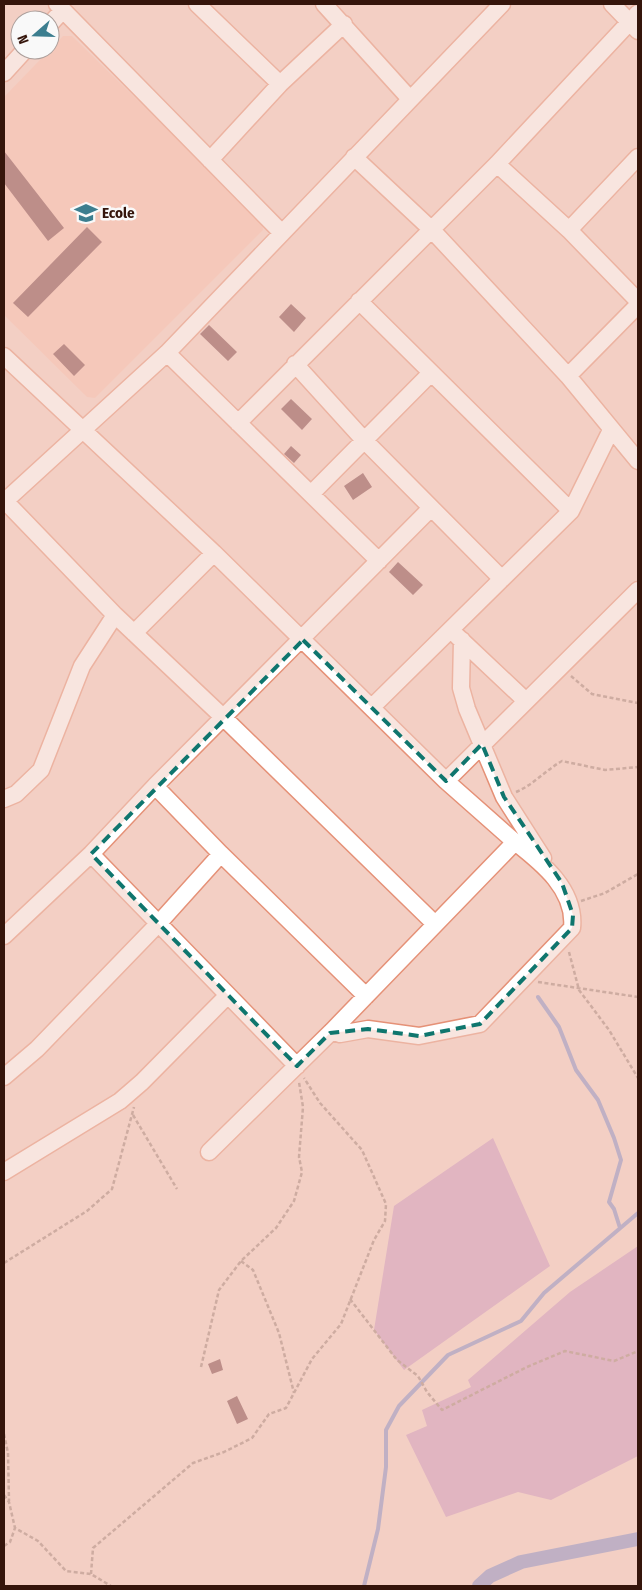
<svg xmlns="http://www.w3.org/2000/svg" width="642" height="1590" viewBox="0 0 642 1590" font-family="'Fira Sans Condensed',sans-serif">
  <rect width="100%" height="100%" fill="#f3cfc4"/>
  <path fill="#f9bfad" d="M63,36H72L262,222L263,230L95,398L87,397L4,315V97Z"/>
  <path fill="#cc94bc" d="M493,1138L550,1266L404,1370L374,1330L394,1206Z
    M638,1246V1456L551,1500L518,1492L446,1517L406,1435L427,1426L422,1410L471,1387L468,1380L570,1292Z"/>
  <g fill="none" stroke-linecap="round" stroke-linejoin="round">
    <path stroke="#838bc4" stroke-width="4" d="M538,997L559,1027L576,1070L598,1100L614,1138L621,1160L609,1202L614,1209L620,1228
      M364,1586L378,1529L386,1467V1430L399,1406L448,1355L521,1321L544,1293L638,1213"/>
    <path stroke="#838bc4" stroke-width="14" d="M479,1586L490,1576L521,1562L638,1539"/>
  </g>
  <path fill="#7c3f42" d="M4,151L64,228L48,241L4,183Z
    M87,227L102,242L28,317L13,303Z
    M291,304L306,318L294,332L279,317Z
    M209,325L237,352L228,361L200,334Z
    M64,344L85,365L74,376L53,354Z
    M291,399L312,419L302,430L281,409Z
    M291,446L301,455L294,463L284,454Z
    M363,473L372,487L353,500L344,486Z
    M398,562L423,585L413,595L389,572Z
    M220,1359L223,1370L212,1374L208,1364Z
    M237,1396L248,1419L237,1424L227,1401Z"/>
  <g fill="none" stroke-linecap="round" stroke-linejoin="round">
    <defs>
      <path id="minor" d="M57,4L282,233
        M197,4L280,84
        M324,4L410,99
        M612,4L638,31
        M50,24L63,10
        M4,73L25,50
        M354,157L432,230L568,376L638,461
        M210,160L280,84L344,24
        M497,164L569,230L638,301
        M569,230L638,157
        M359,301L571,511
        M167,353L379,561
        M4,356L214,553L446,781L515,842L332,1031L209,1152
        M295,364L364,440L502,579
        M568,376L638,305
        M238,423L497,164L638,13
        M311,494L431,373
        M5,501L115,615L224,718L435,924
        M4,502L167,353L502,4
        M134,633L214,553
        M457,636L526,701
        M462,640L461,688L467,709L504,797L543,858
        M372,707L571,511L611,430
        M446,781L638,590
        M155,786L221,854L366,996
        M4,799L16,794L41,770L82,666L115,615
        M91,854L297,1066
        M4,936L91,854L155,786L431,508
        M332,1031L340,1034L368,1029L419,1036L480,1024L572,928C576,890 542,863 515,842
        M4,1077L37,1049L158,924L221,854
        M4,1172L120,1101L142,1082L228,995"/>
    </defs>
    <use href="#minor" stroke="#e59177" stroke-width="19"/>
    <path stroke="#a38177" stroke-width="2.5" stroke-dasharray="4 2.5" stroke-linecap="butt" d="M571,676L592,694L638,703
      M516,792C533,785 546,770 562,761L605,770L638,767
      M581,901L605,893L638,874
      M569,952L579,990L609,1030L638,1078
      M538,982L638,997
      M133,1115L177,1189
      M241,1261L253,1270L279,1333L294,1393
      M4,1263L87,1211L112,1189L134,1107
      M350,1299L397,1360L418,1376L427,1392L442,1410L527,1367L565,1351L614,1361L638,1351
      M201,1367L219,1290L241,1261L276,1228L294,1201L302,1172L299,1157L303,1107L299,1082
      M4,1434L8,1453L9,1501
      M4,1495L9,1502L15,1528L38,1541L66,1571L91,1574L111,1586
      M4,1546L10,1542L15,1528
      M91,1574L93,1548L193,1463L224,1452L252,1438L269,1414L286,1408L312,1359L341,1324L374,1240L385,1221L386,1204L362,1150L320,1103L304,1078"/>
    <use href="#minor" stroke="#fff" stroke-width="16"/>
  </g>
  <path d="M0 0H642V1590H0ZM303,640L446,781L482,744L504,797L562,883L573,915L572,928L480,1024L419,1036L368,1029L330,1033L297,1066L91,854Z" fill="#f3cfc4" fill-opacity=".55" fill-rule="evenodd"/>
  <path fill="none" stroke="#0f766e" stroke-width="4" stroke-dasharray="10 6" stroke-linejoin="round" d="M303,640L446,781L482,744L504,797L562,883L573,915L572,928L480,1024L419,1036L368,1029L330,1033L297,1066L91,854Z"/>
  <defs>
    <symbol id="school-bare" viewBox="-9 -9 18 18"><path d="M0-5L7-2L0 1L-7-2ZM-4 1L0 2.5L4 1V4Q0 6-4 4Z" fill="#3c7e8f" stroke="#f9f9f9" stroke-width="2.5" paint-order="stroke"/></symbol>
  </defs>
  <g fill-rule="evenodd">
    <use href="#school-bare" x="70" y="197" width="32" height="32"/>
  </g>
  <g text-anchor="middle" stroke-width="5" stroke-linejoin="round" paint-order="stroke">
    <g font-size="15" font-weight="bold" fill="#35150b" stroke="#f9f9f9" text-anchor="start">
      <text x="102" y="218">Ecole</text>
    </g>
  </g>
  <rect width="642" height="1590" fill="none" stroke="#35150b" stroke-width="10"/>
  <g transform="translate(35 35) rotate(250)"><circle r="24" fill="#f9f9f9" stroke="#ab9e9a"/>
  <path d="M0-4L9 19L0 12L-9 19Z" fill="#3c7e8f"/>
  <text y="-8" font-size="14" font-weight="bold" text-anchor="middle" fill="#35150b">N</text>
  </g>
</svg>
